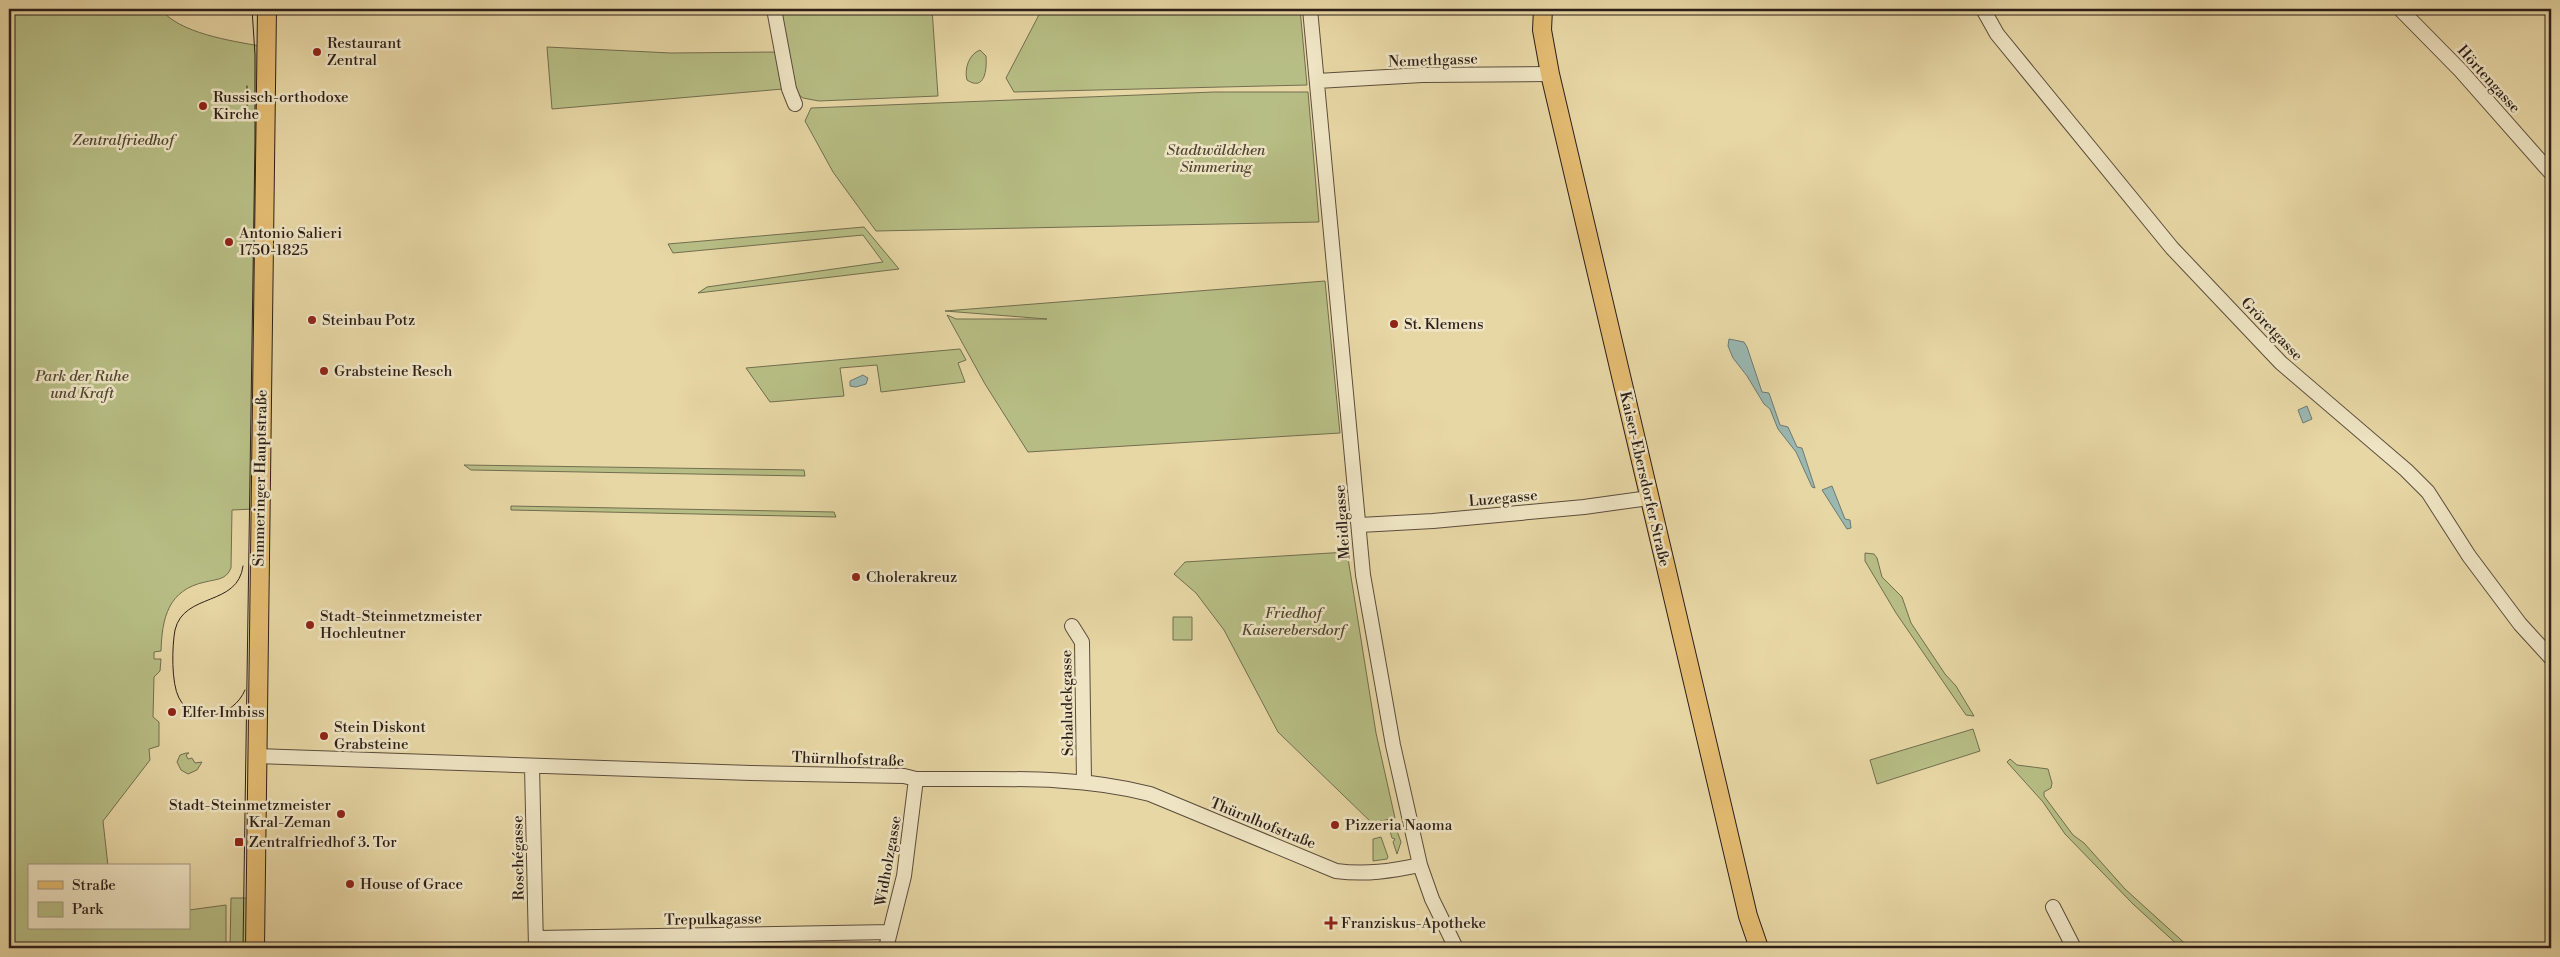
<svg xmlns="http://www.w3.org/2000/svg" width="2560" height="957" viewBox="0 0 2560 957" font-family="'Libre Bodoni',serif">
  <rect width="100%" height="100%" fill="#e7d7a5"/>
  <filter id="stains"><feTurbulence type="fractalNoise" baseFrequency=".004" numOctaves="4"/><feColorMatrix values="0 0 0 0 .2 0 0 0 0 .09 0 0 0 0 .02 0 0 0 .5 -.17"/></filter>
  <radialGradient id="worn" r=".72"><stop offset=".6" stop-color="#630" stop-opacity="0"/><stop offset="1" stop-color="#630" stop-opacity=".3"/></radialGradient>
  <path fill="#b7be85" stroke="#726e4f" d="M9,9H161C178,33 232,41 260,46L254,509L232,510L231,568C226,580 217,579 205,582C168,590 162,618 161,651L154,652V659H161L160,671L154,677L153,717L159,722V746L149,749L150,760L103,821L108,866H29V928H189V910L226,905V948H9Z
    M778,9H932L938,96L819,101L803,98L794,91Z
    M1042,9H1300L1307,85L1014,92L1006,78Z
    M547,47L671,53L778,52L783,89L552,109Z
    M980,50L986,56C987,69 985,92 967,80C964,69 969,54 980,50Z
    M1214,92H1308L1319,222L876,231L833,172L805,121L811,108Z
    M864,227L899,269L698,293L707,287L883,262L863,235L673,253L668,244Z
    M1325,281L1340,433L1028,452L985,384L947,315L956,319H1047L945,311Z
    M960,349L966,360L958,363L965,382L881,392L877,365L840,368L844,396L770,402L746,368Z
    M464,465L804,470L805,476L471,470Z
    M511,506L834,512L836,517L511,510Z
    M1347,552L1376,733L1395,818L1372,823L1278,732L1224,630L1196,593L1174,574L1185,562Z
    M1865,553L1874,554L1877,558L1882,577L1902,597L1911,623L1945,674L1956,686L1974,716L1966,715L1896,613L1865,561Z
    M1173,617H1192V640H1173Z
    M1973,729L1980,751L1877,784L1870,760Z
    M186,753H189L186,755L188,759L192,758L195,763L202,762L197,770L188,774L181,770L177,762L180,755Z
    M2010,759L2017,765L2048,769L2052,783L2051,788L2044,792V796L2073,835L2084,843L2125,889L2190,948H2181L2133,904L2065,834L2043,802L2007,762Z
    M1396,828L1401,842L1397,854L1393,842L1395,839L1392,838L1390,831Z
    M1381,837L1388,857L1387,859L1373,861V839Z
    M231,898H249L248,948H230Z"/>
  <path fill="#9ab7b0" stroke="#6e7a74" d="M1729,339L1744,342L1747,347L1762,392L1769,393L1780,425L1788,427L1797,447L1802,448L1815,488L1812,487L1796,452L1778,429L1770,409L1764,404L1747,376L1733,358L1728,346Z
    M863,375L868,378L866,384L856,387L850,386V381Z
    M2307,406L2312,419L2303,423L2298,410Z
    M1832,486L1845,519L1850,520L1851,528L1847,529L1822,490Z"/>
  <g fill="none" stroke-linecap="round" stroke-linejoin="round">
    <defs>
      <path id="minor" d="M774,9L789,89L795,104
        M1310,9L1363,575L1393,745L1420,865L1432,899L1456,948
        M1983,9L1997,34L2172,248L2281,363L2406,470L2428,492L2469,556L2520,624L2551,658
        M2400,9L2461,71L2551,173
        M1317,81L1422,75L1550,74
        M1360,525L1433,521L1584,507L1649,498
        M1072,626L1082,642L1084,781
        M256,756L751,773L904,776L916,779C993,780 1074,774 1150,794L1336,871C1366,875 1391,871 1420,865
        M532,766L536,948
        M2053,907L2074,948
        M536,938L890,932
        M886,948L904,876L916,779"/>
      <path id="major" d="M1543,9L1542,30L1550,74L1748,916L1759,948
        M255,948L267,9"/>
    </defs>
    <use href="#minor" stroke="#5c4d3c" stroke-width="16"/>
    <use href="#major" stroke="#2d1f19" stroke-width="20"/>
    <use href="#minor" stroke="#efe5c4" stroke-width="14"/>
    <use href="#major" stroke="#e4bc72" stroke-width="18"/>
    <path stroke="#2d1f19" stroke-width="1" d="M247,121V86
      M243,566C238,607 184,592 175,630C172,646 171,683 179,698C194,727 234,717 245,690
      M243,948L255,141V55L252,9"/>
  </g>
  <g fill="#8f2418" stroke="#efe5c4" stroke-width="2">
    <circle cx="317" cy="52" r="5"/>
    <circle cx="203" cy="106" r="5"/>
    <circle cx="229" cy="242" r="5"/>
    <circle cx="312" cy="320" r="5"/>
    <circle cx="1394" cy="324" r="5"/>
    <circle cx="324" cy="371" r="5"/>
    <circle cx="856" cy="577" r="5"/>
    <circle cx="310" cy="625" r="5"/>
    <circle cx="172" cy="712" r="5"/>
    <circle cx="324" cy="736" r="5"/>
    <circle cx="341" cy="814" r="5"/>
    <circle cx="1335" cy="825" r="5"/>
    <rect x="234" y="837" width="10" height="10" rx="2.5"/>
    <circle cx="350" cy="884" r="5"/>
    <path d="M1328.5 915.5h5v5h5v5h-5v5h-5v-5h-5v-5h5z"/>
  </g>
  <g text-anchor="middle" stroke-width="5" stroke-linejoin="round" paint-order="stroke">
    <g font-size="15" fill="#2d1f19" stroke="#efe5c4" text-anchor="start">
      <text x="327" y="48">Restaurant<tspan x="327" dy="17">Zentral</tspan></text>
      <text x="213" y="102">Russisch-orthodoxe<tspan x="213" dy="17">Kirche</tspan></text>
      <text x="239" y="238">Antonio Salieri<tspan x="239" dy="17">1750-1825</tspan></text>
      <text x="322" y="325">Steinbau Potz</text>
      <text x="1404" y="329">St. Klemens</text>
      <text x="334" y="376">Grabsteine Resch</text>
      <text x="866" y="582">Cholerakreuz</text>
      <text x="320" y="621">Stadt-Steinmetzmeister<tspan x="320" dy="17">Hochleutner</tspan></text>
      <text x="182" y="717">Elfer Imbiss</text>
      <text x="334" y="732">Stein Diskont<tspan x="334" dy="17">Grabsteine</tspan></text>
      <text x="331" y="810" text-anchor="end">Stadt-Steinmetzmeister<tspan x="331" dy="17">Kral-Zeman</tspan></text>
      <text x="1345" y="830">Pizzeria Naoma</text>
      <text x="249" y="847">Zentralfriedhof 3. Tor</text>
      <text x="360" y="889">House of Grace</text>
      <text x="1341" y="928">Franziskus-Apotheke</text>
    </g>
    <g font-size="15" fill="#2d1f19" stroke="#efe5c4">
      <text transform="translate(1433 60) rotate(-2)" y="5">Nemethgasse</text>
      <text transform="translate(2489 79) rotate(48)" y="5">Hörtengasse</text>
      <text transform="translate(2272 329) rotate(46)" y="5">Gröretgasse</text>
      <text transform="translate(260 478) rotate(-89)" y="5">Simmeringer Hauptstraße</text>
      <text transform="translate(1645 479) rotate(77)" y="5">Kaiser-Ebersdorfer Straße</text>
      <text transform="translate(1503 498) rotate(-5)" y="5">Luzegasse</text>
      <text transform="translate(1342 522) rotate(-94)" y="5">Meidlgasse</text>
      <text transform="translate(1067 703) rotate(-91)" y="5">Schaludekgasse</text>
      <text transform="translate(848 759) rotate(2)" y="5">Thürnlhofstraße</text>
      <text transform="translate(1263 823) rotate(22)" y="5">Thürnlhofstraße</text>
      <text transform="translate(518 858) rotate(-91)" y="5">Roschégasse</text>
      <text transform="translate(888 861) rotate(-80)" y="5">Widholzgasse</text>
      <text transform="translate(713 919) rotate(-1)" y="5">Trepulkagasse</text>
    </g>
    <g font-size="15" font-style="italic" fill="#504734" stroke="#efe5c4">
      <text x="123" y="145">Zentralfriedhof</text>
      <text x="1216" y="155">Stadtwäldchen<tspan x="1216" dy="17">Simmering</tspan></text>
      <text x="82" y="381">Park der Ruhe<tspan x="82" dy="17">und Kraft</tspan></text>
      <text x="1293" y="618">Friedhof<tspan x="1293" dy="17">Kaiserebersdorf</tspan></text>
    </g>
  </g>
  <rect width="2560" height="957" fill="none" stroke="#e7d7a5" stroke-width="30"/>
  <rect x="10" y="10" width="2540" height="937" fill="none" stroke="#2d1f19" stroke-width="2.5"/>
  <rect x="15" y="15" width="2530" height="927" fill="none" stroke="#2d1f19"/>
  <rect x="28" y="864" width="162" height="65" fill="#efe5c4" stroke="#a19680"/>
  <rect x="38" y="881" width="25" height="8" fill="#e4bc72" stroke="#a19680"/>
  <text x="72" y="890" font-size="15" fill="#2d1f19">Straße</text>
  <rect x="38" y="902" width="25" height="15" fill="#b7be85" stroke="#a19680"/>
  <text x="72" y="914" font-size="15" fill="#2d1f19">Park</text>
  <rect width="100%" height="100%" filter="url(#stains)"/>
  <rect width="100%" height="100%" fill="url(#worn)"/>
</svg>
